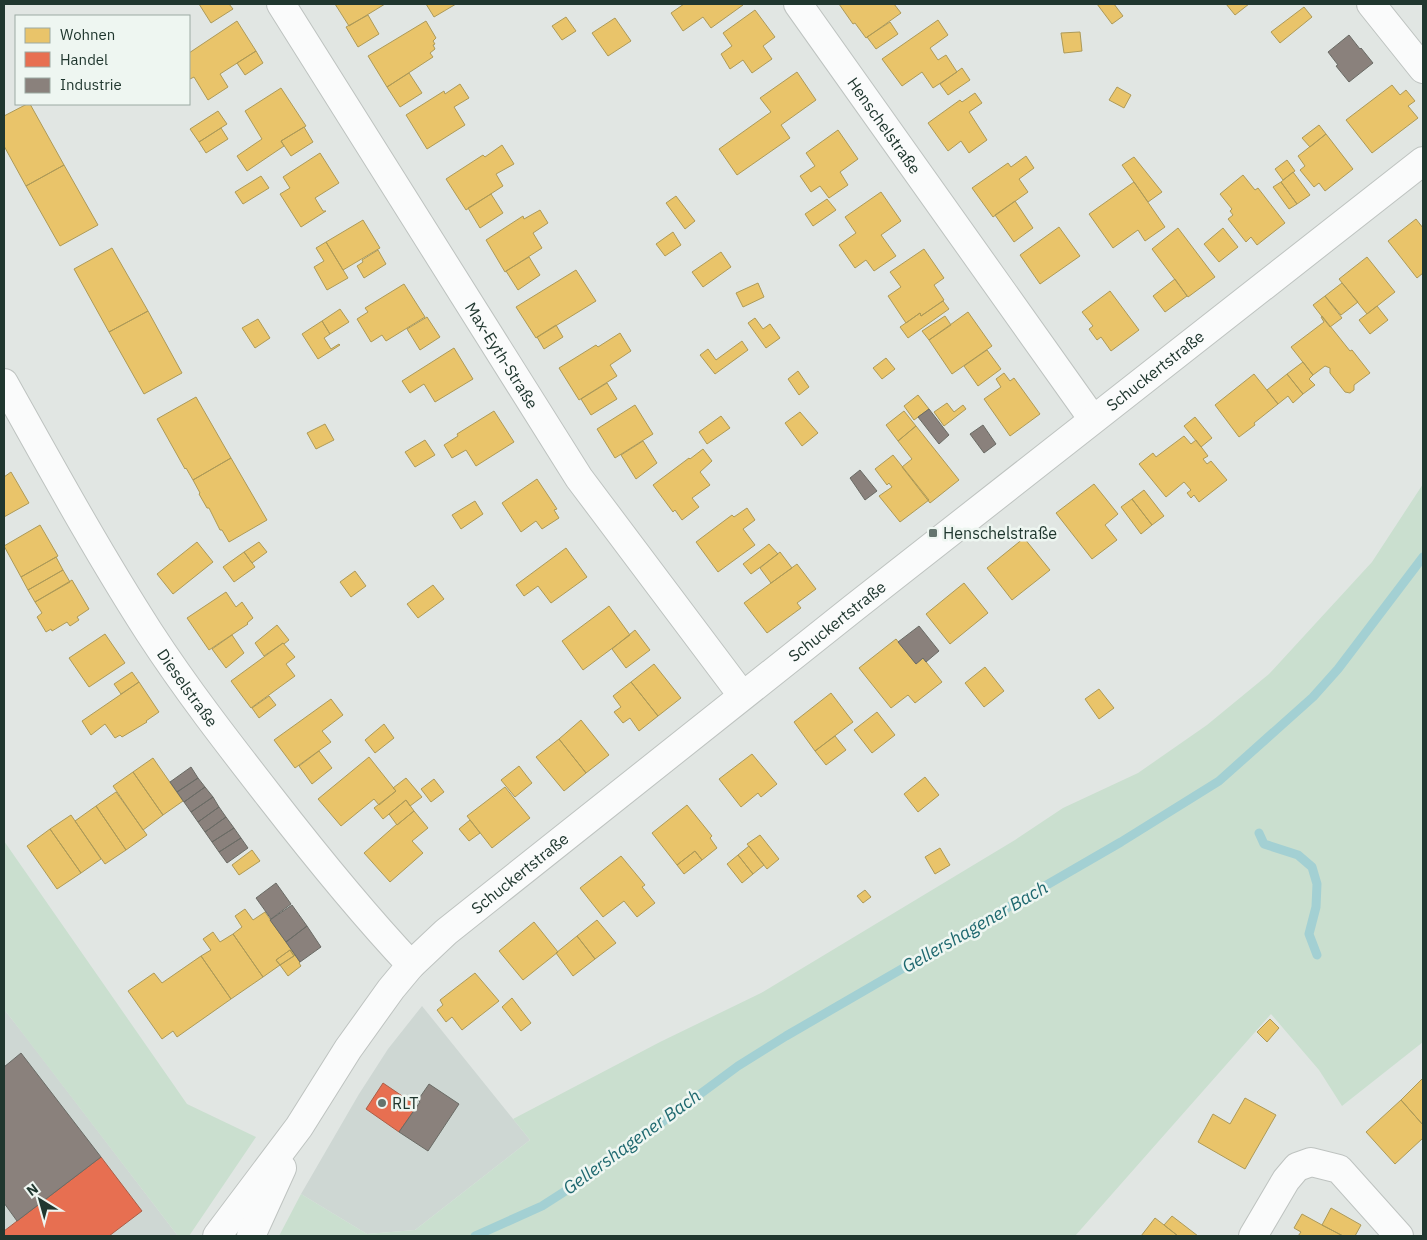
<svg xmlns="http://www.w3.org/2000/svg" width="1427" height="1240" viewBox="0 0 1427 1240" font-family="'IBM Plex Sans',sans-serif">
  <rect width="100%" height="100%" fill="#e1e6e3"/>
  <path fill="#ced7d3" d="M422,1006L530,1140L415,1230L367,1234L301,1194L359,1094L388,1049Z
    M4,1009L32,1045L178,1236H4Z"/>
  <path fill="#cadfcf" d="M1423,484V1042L1342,1106L1319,1070L1271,1014L1075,1236H279L301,1194L367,1234L415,1230L530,1140L513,1119L660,1042L761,993L1015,840L1063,808L1138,773L1207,725L1269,674L1372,562Z
    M4,841L187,1104L256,1137L189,1236H178L4,1009Z"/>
  <path fill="#e9c46a" stroke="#ad9a58" d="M199,4H229L233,9L211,23Z
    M335,4H385L349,26Z
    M426,4H456L434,17Z
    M684,4H742L743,5L711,28L703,17L683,31L671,13Z
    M839,4H894L901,13L866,38L855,23L853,24Z
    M1097,4H1114L1123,16L1112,24Z
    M1226,4H1249L1235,15Z
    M1304,7L1312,17L1280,43L1271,32Z
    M755,10L775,37L763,46L772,59L752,73L743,60L730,69L721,54L732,46L723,33Z
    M368,15L379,34L358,47L346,27Z
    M566,17L576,31L562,40L552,26Z
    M615,18L631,41L608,56L592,33Z
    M938,20L948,35L930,48L938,60L946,55L957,72L933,88L922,72L902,86L882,59Z
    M237,21L256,51L220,74L228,87L208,100L194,77L190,79L189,77V53Z
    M426,21L436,38L433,41L435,44L433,45L435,49L430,53L433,57L387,87L368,56Z
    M890,22L898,34L876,49L867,37Z
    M1080,32L1082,51L1064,53L1061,33Z
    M256,51L263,63L245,75L237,63Z
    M962,68L970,80L948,95L940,84Z
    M797,72L816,100L781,125L790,138L737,175L719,149L771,112L760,98Z
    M409,73L422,93L400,107L387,87Z
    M460,84L469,98L454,107L465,125L427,149L406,115L444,91L445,94Z
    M1392,85L1400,95L1406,90L1415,101L1408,106L1418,118L1372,153L1346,120Z
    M1117,87L1131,95L1124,108L1109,100Z
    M281,88L306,126L281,141L284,146L247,171L237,156L262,139L245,111Z
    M975,93L982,103L969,112L987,140L969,153L961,141L948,151L928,123L960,100L962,102Z
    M27,104H30L64,165L26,186L4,146V116Z
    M218,111L227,124L199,142L190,129Z
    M1319,125L1326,134L1310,147L1302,138Z
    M304,127L313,142L291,156L281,141Z
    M221,128L228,139L206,153L199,142Z
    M838,130L858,159L840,172L848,185L829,198L820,186L811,192L800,176L815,166L806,153Z
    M1326,134L1353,169L1325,191L1319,183L1314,187L1300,170L1305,166L1298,156Z
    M502,145L514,164L496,174L503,186L466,210L446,179L483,155L485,157Z
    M320,153L339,183L315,198L323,211H326L301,227L280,194L290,188L283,177Z
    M1026,156L1034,168L1019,179L1028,192L993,217L972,188L1008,163L1011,167Z
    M1134,157L1162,192L1148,202L1122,165Z
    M1287,160L1295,171L1283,180L1275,169Z
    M64,165L98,225L60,246L26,186Z
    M1293,172L1310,195L1297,204L1281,182Z
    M1243,175L1255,190L1258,188L1285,223L1257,245L1251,237L1246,242L1228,219L1233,215L1230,211L1232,209L1220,194Z
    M261,176L269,188L243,204L235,192Z
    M1134,182L1165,227L1145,241L1138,230L1113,248L1089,214Z
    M1281,182L1297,204L1289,209L1273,187Z
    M881,192L901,221L881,235L896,256L874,271L866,260L855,268L839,245L856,233L845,217Z
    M491,194L503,213L480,228L468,208Z
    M676,196L695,221L685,229L666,203Z
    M827,199L836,210L813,226L805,214Z
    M1015,201L1033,228L1014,242L995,215Z
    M540,210L548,223L533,233L542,248L505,272L486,240L523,216L524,219Z
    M1416,219L1423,228V273L1417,278L1388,241Z
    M363,220L380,248L343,270L326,242Z
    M1059,227L1080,256L1040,284L1020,255Z
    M1178,228L1215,277L1188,297L1152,249Z
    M1223,228L1238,247L1219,262L1204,244Z
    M673,232L681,245L665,256L656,244Z
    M326,242L348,278L327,290L314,267L324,261L316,248Z
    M112,248L148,311L109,332L74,269Z
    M924,249L944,278L934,285L944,300L921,316L920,313L906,323L888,296L901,287L890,272Z
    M378,250L386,264L364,278L357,266L363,262L362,260Z
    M721,252L731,267L703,287L692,272Z
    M529,257L540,275L518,290L506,271Z
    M1367,257L1395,292L1367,314L1339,279Z
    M576,270L596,301L536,338L516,307Z
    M1175,279L1187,296L1165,312L1153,296Z
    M758,283L764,297L743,307L736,293Z
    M1342,283L1358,302L1341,315L1325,296Z
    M404,284L425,317L386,341L382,335L371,342L357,319L368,312L365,308Z
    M1110,291L1139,330L1111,351L1101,337L1097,340L1089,329L1093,326L1082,312Z
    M1325,296L1342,318L1330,327L1313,305Z
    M943,301L949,309L908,338L900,327L920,313L921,316Z
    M1377,306L1388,320L1370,334L1359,320Z
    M340,309L349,322L330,334L322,321Z
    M148,311L182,373L144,394L109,332Z
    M968,312L992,346L952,374L929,340Z
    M945,316L951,325L929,340L922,331Z
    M1322,316L1350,351L1352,350L1370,373L1354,385V390L1350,393L1345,392L1330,373V368L1325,366L1313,375L1291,347L1324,322L1321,317Z
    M427,317L440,337L420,350L407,329Z
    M755,318L763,329L770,324L780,338L766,348L748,323Z
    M258,319L270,338L255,348L242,328Z
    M322,321L330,334L324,338L331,349L339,344L340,345L318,359L302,334Z
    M556,325L563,337L544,349L537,337Z
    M620,333L631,351L610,365L617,376L579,400L559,368L596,345L598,347Z
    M742,341L748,350L715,374L700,355L708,349L716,360Z
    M454,348L473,379L435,402L424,384L410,393L402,381Z
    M987,350L1001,369L978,386L964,366Z
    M886,358L895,369L882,379L873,368Z
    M1303,362L1313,375L1309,379L1315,385L1303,394L1287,374Z
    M798,371L809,387L799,395L788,379Z
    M1004,373L1010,381L1014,378L1040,414L1010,436L984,399L1001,387L996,379Z
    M1254,374L1278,404L1254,423L1255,425L1239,437L1215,405Z
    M1287,374L1303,394L1293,403L1288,396L1278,404L1267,390Z
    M607,383L617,399L591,415L581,399Z
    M918,395L929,409L914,420L904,406Z
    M196,397L231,458L193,480L186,468L185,469L157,419Z
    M947,403L954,412L963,405L966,409L944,426L934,412Z
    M635,405L653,434L615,458L597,429Z
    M494,411L514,442L476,466L466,450L452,458L444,445L458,436L457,434Z
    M904,411L916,426L898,441L886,425Z
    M800,412L818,433L802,446L785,423Z
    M721,416L730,428L707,444L699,432Z
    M1195,417L1212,438L1201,447L1184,426Z
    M325,424L334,440L316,449L307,433Z
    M916,426L959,480L930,503L902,467L912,459L898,441Z
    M1184,436L1191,444L1196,440L1208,456L1203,459L1207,464L1211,461L1227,480L1199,502L1194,495L1191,498L1187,493L1191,490L1184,482L1166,497L1139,464L1153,453L1156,457Z
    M425,440L435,455L415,467L405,452Z
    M643,441L657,463L636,479L621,455Z
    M703,449L712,461L700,472L710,485L692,498L699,507L682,520L675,510L673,512L653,485L689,458L690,459Z
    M893,455L929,500L900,522L879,496L892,487L889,483L887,485L875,469Z
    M231,458L267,520L229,542L222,530H220L209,508H207L199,494L200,493L193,480Z
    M11,472L29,503L4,517V477Z
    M537,479L557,509L554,510L559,518L542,529L536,521L521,532L502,503Z
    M1094,484L1118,514L1105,525L1117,540L1092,559L1056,513Z
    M1144,490L1164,516L1152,525L1132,499Z
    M1132,499L1152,525L1141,534L1121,507Z
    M475,501L483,514L461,529L452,515Z
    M747,508L755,520L743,529L755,545L718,572L696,542L732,515L734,517Z
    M40,525L58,556L21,577L4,546Z
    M1024,538L1050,570L1012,600L987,568Z
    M197,542L213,562L173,594L157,574Z
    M259,542L267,552L252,563L244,552Z
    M769,544L778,554L751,574L743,564Z
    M566,548L587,577L551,603L538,586L524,596L516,585Z
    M244,552L255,567L234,582L223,567Z
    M780,552L792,568L771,583L760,568Z
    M56,557L63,570L28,590L21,577Z
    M797,564L816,589L797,603L801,608L767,633L744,603Z
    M63,570L70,582L35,602L28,590Z
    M355,571L366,586L351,597L340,582Z
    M72,580L89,609L77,617L79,620L70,626L67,622L52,631L51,629L46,632L37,617L42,613L35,602Z
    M964,583L988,613L950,644L926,614Z
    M433,585L444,599L418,618L407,604Z
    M226,592L236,607L242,602L253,618L247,623L248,624L209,650L187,618Z
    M609,606L630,635L583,670L562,641Z
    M277,625L289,640L284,644L283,643L264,656L255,643Z
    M635,630L650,650L626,668L612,649Z
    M105,634L125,663L89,687L69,658Z
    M232,635L244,653L226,668L212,649Z
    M896,639L916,664L923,658L942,682L915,703L908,695L891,708L859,668Z
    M283,643L295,657L286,664L295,676L251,708L231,681Z
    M654,664L681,698L658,716L631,682Z
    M985,667L1004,691L984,707L965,683Z
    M132,672L139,682L121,694L114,684Z
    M139,682L159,712L146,721L147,722L122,737L120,735L115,738L105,724L91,735L82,721Z
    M631,682L658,716L639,731L630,718L623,723L614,712L621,707L613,696Z
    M1099,689L1114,708L1099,719L1085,699Z
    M831,693L853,722L815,751L794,722Z
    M269,696L276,705L259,718L252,708Z
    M331,699L343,715L322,731L331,742L295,768L274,740Z
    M877,712L895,735L872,753L854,730Z
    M581,720L609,755L586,773L559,739Z
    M384,724L394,738L375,753L365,740Z
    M835,736L846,750L826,765L815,751Z
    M559,739L586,773L564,791L536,757Z
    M319,751L332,768L312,784L299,766Z
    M752,754L777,784L761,797L758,793L741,807L719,779Z
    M369,757L396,791L379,805L374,799L341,826L318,799Z
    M153,758L183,801L163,815L133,772Z
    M519,766L532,783L515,797L501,780Z
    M133,772L163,815L143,830L113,786Z
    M925,777L939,795L918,812L904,794Z
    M406,778L422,797L410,806L406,800L383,819L374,808L396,791L393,788Z
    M434,779L444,792L431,802L421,789Z
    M505,787L530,818L492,848L467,816Z
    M116,792L147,835L126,850L96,806Z
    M406,800L414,811L397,825L389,814Z
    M687,805L712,836L710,838L717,848L702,860L695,851L677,865L652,833Z
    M96,806L126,850L105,864L75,821Z
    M414,811L428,828L412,841L423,853L390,882L364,853L397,824V825Z
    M71,815L101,859L81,873L50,829Z
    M470,820L480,833L469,841L459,829Z
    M50,829L81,873L57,889L27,846Z
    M760,835L779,859L767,869L747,844Z
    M749,846L764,865L753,874L738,855Z
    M940,848L950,865L935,874L925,857Z
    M252,850L260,861L239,875L232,865Z
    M695,851L702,860L684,874L677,865Z
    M738,855L753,874L742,883L727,864Z
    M621,856L645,885L642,887L655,903L637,917L624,901L603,917L580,888Z
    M865,890L871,897L863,903L857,896Z
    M245,909L253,920L265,912L295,955L294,956L290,950L276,960L280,965L263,977L233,934L242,927L235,916Z
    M597,920L616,943L595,959L577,936Z
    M534,922L558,952L523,980L499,951Z
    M213,932L220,942L233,934L263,977L231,999L201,956L211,950L203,939Z
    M577,936L595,959L573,976L556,953Z
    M290,950L294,956L280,965L276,960Z
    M295,955L300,962L299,963L301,966L288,976L280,965Z
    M201,956L231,999L177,1037L173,1031L162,1039L128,991L154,973L162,983Z
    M475,973L499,1001L462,1030L452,1017L446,1022L437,1010L443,1005L440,1000Z
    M512,998L531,1023L521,1031L502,1007Z
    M1270,1019L1279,1028L1267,1042L1257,1032Z
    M1423,1078V1125L1401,1100Z
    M1245,1098L1276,1115L1245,1169L1198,1142L1213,1114L1230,1124Z
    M1401,1100L1423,1125V1138L1395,1164L1366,1132Z
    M1331,1208L1361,1225L1355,1236H1343L1322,1225Z
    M1302,1214L1322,1225L1343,1236H1298L1301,1232L1294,1228Z
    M1172,1216L1198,1236H1178L1164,1225Z
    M1155,1218L1164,1225L1178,1236H1141Z"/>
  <path fill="#e76f51" stroke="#ab5e47" d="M383,1083L417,1106L399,1132L366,1109Z
    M101,1157L142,1211L109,1236H4V1231Z"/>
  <path fill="#8a817c" stroke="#6a6b65" d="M1349,35L1360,49L1361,48L1373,63L1349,82L1336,66L1338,65L1328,52Z
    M929,409L949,435L939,444L918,417Z
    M983,425L996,444L984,453L970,434Z
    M860,470L877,491L865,500L850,478Z
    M919,626L939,651L926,662L923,658L916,664L898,642Z
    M191,767L198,778L177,792L170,782Z
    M198,778L205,787L184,802L177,792Z
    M205,787L213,797L191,812L184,802Z
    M213,797L219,807L198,822L191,812Z
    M219,807L226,817L205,832L198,822Z
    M226,817L234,828L212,842L205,832Z
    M234,828L241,838L219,852L212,842Z
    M241,838L248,848L227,863L219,852Z
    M276,883L291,904L271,919L256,898Z
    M292,905L307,926L286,942L270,920Z
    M307,926L321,947L300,962L286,942Z
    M21,1053L101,1157L17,1221L4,1203V1067Z
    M429,1084L459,1104L428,1151L399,1132L420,1102L418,1100Z"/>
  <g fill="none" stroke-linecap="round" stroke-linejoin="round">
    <path stroke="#a3d0d3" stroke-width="9" d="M1259,833L1264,844L1298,855L1312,867L1317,884L1316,907L1309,934L1317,955
      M475,1236L542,1206L592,1174L738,1066L786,1036L1121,842L1219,781L1313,697L1338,669L1423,557"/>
    <defs>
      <g id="minor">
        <path id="s1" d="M281,4L579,478L742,695"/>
        <path id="s2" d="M798,4L1092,418"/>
        <path d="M1371,4L1423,69"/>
        <path id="s3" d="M4,383C51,467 97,551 149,632C186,689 228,743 270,797C315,855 361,912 411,965"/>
        <path id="s4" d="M217,1236L299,1127L348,1049L391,989L411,965L446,932C770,673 1096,416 1423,161"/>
        <path d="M251,1236L282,1168"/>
        <path d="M1253,1236L1286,1180L1297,1167L1311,1162L1339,1169L1399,1236"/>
      </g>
    </defs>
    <use href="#minor" stroke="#bec3c0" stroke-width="30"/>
    <use href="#minor" stroke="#fafbfb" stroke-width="28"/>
  </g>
  <g fill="#64746e" stroke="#eef6f1" stroke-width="2">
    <rect x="928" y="528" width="10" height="10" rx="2.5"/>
    <circle cx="382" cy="1103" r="5"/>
  </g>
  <g text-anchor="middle" stroke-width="5" stroke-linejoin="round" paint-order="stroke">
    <g font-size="16" fill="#20372f" stroke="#eef6f1">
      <text dy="6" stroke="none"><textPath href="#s2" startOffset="149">Henschelstraße</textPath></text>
      <text dy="6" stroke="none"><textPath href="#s1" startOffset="415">Max-Eyth-Straße</textPath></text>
      <text dy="6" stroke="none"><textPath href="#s4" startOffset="1286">Schuckertstraße</textPath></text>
      <text dy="6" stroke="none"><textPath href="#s4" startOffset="881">Schuckertstraße</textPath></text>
      <text dy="6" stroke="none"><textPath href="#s3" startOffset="356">Dieselstraße</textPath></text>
      <text dy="6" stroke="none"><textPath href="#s4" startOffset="476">Schuckertstraße</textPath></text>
    </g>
    <g font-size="16" fill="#20372f" stroke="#eef6f1" text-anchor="start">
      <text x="943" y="539">Henschelstraße</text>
      <text x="392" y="1109">RLT</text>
    </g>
    <g font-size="18" font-style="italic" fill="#1e686f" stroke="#eef6f1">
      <text transform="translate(975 927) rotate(-30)" y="6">Gellershagener Bach</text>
      <text transform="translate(632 1142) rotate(-36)" y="6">Gellershagener Bach</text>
    </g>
  </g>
  <rect width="1427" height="1240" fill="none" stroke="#20372f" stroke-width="10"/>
  <rect x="15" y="15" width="175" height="90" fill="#eef6f1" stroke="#9caaa3"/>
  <rect x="25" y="28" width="25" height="15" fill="#e9c46a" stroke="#9caaa3"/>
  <text x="60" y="40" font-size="15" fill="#20372f">Wohnen</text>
  <rect x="25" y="52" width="25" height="15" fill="#e76f51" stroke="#9caaa3"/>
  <text x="60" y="65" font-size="15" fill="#20372f">Handel</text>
  <rect x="25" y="78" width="25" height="15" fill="#8a817c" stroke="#9caaa3"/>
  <text x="60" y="90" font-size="15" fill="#20372f">Industrie</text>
  <g transform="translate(40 1200) rotate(323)" stroke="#eef6f1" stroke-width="4" paint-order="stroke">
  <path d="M0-4L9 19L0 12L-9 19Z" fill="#20372f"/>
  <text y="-8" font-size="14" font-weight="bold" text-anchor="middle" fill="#20372f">N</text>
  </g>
</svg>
